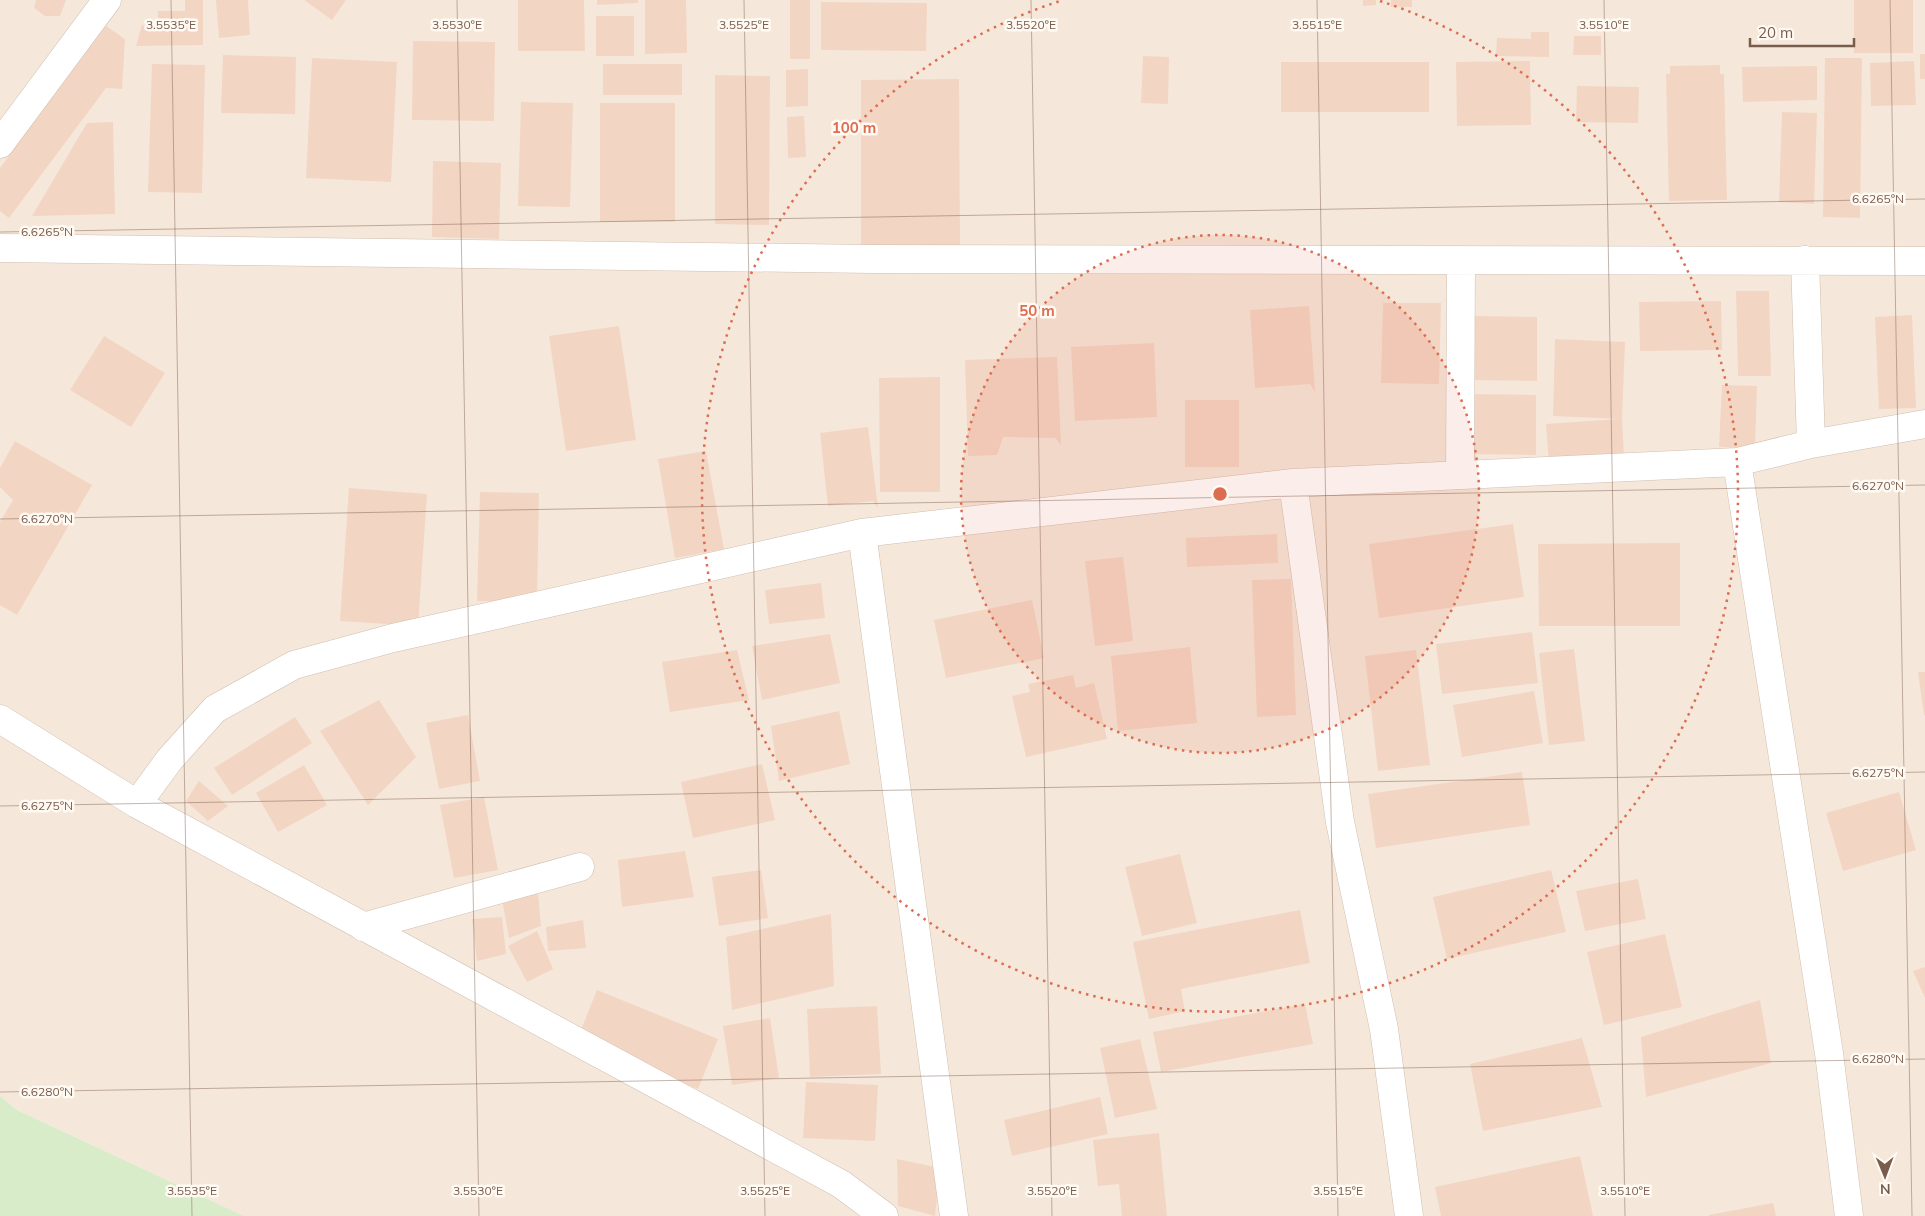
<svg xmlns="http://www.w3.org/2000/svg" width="1925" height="1216" viewBox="0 0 1925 1216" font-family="Mulish,sans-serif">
  <rect width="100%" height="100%" fill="#fdf6ec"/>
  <path fill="#f5e8da" d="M0,0H1925V1216H244L17,1110L0,1096Z"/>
  <path fill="#d8ecc9" d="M0,1096L17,1110L244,1216H0Z"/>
  <path fill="#f3d5c3" d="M36,0H66L60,16H45L34,8Z
    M185,0H203V45L136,46L142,25L158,28V11H185Z
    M216,0H248L250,35L219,38Z
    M304,0H346L332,20Z
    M518,0H584L585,51H518Z
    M597,0H638V3L597,5Z
    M645,0H686L687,53L645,54Z
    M790,0H810V59H790Z
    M1363,0H1376V5L1363,6Z
    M1391,0H1412V7H1391Z
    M1854,0H1913V53H1854Z
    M821,2L927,3L926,51L821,50Z
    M596,16H634V56H596Z
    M106,26L125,39L122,89L106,88L9,218L0,211V168Z
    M1531,32H1549V57L1496,56L1497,38L1531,39Z
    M1574,36H1601V55H1573Z
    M413,41L495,42L494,121L412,120Z
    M1920,54H1925V79H1920Z
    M223,55L296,57L295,114L221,113Z
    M1143,56L1169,57L1168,104L1141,103Z
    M312,58L397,62L391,182L306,178Z
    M1825,58H1862L1860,218L1823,217Z
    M1530,61L1531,125L1457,126L1456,62Z
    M1914,61L1916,105L1871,106L1870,63Z
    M1281,62H1429V112H1281Z
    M152,64L205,65L202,193L148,192Z
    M603,64H682V95H603Z
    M1720,65V74H1724L1727,200L1669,201L1666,74H1670V66Z
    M1817,66V100L1743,102L1742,67Z
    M808,69V106L786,107V70Z
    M715,75L770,76L769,225L715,224Z
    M959,79L960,249L861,250V80Z
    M1577,86L1639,87L1638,123L1576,122Z
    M521,102L573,103L570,207L518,206Z
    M600,103H675V222H600Z
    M1782,112L1817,113L1814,204L1779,202Z
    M804,116L806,157L788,158L787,117Z
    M113,122L115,214L32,216L87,123Z
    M433,161L501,163L499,239L432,237Z
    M1736,291H1769L1771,376H1738Z
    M1721,301L1722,350L1640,351L1639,302Z
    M1383,303H1441L1439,384L1381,383Z
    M1309,306L1315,392L1310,384L1255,388L1250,310Z
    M1912,315L1916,408L1879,409L1875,317Z
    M1470,316L1537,317V381L1468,380Z
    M619,326L636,440L566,451L549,336Z
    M104,336L165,373L131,427L70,390Z
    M1555,339L1625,342L1622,418L1624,457L1549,463L1546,424L1620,419L1553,416Z
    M1154,343L1157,417L1075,421L1071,347Z
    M1057,357L1061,445L1055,438L1003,437L997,455L968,456L965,360Z
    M940,377V492H880L879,378Z
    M1722,385L1757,386L1755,448L1719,447Z
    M1466,394L1536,395V455L1466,454Z
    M1185,400H1239V467H1185Z
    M868,427L878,508L873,501L828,506L820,433Z
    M15,441L92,485L17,615L0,605V522L13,500L0,487V468Z
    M706,451L724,549L675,558L658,459Z
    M349,488L427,494L418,626L340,621Z
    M480,492L539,493L537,602L477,601Z
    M1513,524L1524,597L1379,618L1369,544Z
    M1277,534L1278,563L1187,567L1186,538Z
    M1680,543V626H1539L1538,544Z
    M1123,557L1133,641L1095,646L1085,561Z
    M1291,579L1296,715L1257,717L1252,580Z
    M821,583L825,618L769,624L765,590Z
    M1032,600L1044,658L946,678L934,620Z
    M1532,632L1538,683L1442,694L1436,644Z
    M830,634L840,683L762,700L752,646Z
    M1190,647L1197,723L1118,731L1111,656Z
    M1574,649L1585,741L1549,745L1539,653Z
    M737,650L749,700L670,712L662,662Z
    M1416,650L1430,765L1378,771L1365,656Z
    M1918,672H1925V715H1924Z
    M1073,675L1076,688L1094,683L1107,739L1026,757L1012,696L1030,692L1028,684Z
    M1534,691L1543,743L1462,757L1453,705Z
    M379,700L416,757L368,805L320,731Z
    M839,711L850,764L779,781L771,726Z
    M468,715L480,781L439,789L426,723Z
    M295,717L312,743L232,795L214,768Z
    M762,764L775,820L693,838L681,782Z
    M304,765L327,805L278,832L256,793Z
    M1522,772L1530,825L1376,848L1368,794Z
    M199,781L228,806L208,821L186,801Z
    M1899,792L1916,850L1843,871L1826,813Z
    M484,797L498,870L454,878L440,805Z
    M685,851L694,897L622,907L618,860Z
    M1180,854L1197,923L1142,936L1125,867Z
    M761,870L768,918L719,926L712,877Z
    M1551,870L1566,932L1447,959L1433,897Z
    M1638,879L1646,919L1585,931L1576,891Z
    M538,894L541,926L509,938L502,899Z
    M1300,910L1310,963L1181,989L1185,1011L1149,1019L1133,942Z
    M831,914L834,986L732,1010L726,937Z
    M502,917L506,954L477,961L472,919Z
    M583,920L586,948L548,951L546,927Z
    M537,931L553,969L527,982L508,946Z
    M1665,934L1682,1007L1604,1025L1587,952Z
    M1925,967V998L1913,971Z
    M597,990L718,1039L698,1089L577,1040Z
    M1760,1000L1771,1063L1646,1097L1641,1037Z
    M1305,1004L1313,1044L1161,1072L1153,1032Z
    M877,1006L881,1074L810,1077L807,1009Z
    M770,1018L779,1078L732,1085L723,1026Z
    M1582,1038L1602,1107L1483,1131L1470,1064Z
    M1140,1039L1157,1109L1115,1118L1100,1048Z
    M806,1082L878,1085L875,1141L803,1138Z
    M1100,1097L1108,1134L1012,1156L1004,1120Z
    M1159,1133L1167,1216H1122L1119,1184L1098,1186L1093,1140Z
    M1580,1156L1593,1216H1441L1435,1187Z
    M897,1159L940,1168L935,1216L898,1206Z
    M1773,1203L1776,1216H1709V1215Z"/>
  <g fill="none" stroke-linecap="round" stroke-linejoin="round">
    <defs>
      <path id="minor" d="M0,144L107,0
        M0,248L873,259L1925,261
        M1805,260L1811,444
        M1737,462L1829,1053L1849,1216
        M1460,475L1461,260
        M1293,483L1340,822L1384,1029L1409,1216
        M862,533L954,1216
        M0,719L137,804L841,1184L884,1216
        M137,804L170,759L215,709L294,665L393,638L862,533L1293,483L1737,462L1811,444L1925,424
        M363,927L580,867"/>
    </defs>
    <use href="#minor" stroke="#d1beb0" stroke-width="29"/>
    <use href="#minor" stroke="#fff" stroke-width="28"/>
  </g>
  <path fill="none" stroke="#7a5c4d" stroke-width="1" stroke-opacity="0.45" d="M171,0L192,1216M457,0L479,1216M744,0L765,1216M1031,0L1052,1216M1317,0L1338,1216M1604,0L1625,1216M1890,0L1912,1216M0,232L1925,199M0,519L1925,485M0,806L1925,772M0,1092L1925,1059"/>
  <circle cx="1220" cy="494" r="259" fill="#dc6d51" fill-opacity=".12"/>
  <g fill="none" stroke="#dc6d51" stroke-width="2.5" stroke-dasharray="2.5 5">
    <circle cx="1220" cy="494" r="259"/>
    <path d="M1380 1A518 518 0 1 1 1060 1"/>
  </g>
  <g font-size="12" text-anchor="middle" fill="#7a5c4d" stroke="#fffaf3" stroke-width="5" stroke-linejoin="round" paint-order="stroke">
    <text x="171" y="29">3.5535°E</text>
    <text x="457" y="29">3.5530°E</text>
    <text x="744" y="29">3.5525°E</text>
    <text x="1031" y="29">3.5520°E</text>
    <text x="1317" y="29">3.5515°E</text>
    <text x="1604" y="29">3.5510°E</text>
    <text x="1878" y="203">6.6265°N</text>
    <text x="47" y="236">6.6265°N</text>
    <text x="1878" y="490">6.6270°N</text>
    <text x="47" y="523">6.6270°N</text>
    <text x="1878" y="777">6.6275°N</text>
    <text x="47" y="810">6.6275°N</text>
    <text x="1878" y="1063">6.6280°N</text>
    <text x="47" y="1096">6.6280°N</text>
    <text x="192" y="1195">3.5535°E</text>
    <text x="478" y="1195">3.5530°E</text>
    <text x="765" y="1195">3.5525°E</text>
    <text x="1052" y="1195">3.5520°E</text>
    <text x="1338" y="1195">3.5515°E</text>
    <text x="1625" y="1195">3.5510°E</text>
  </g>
  <circle cx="1220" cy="494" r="8" fill="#dc6d51" stroke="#fffaf3" stroke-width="2.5"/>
  <g font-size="15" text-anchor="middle" font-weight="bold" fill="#dc6d51" stroke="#fffaf3" stroke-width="5" stroke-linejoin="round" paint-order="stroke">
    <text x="854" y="133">100 m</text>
    <text x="1037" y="316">50 m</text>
  </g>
  <g transform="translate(1885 1176) rotate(179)" stroke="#fffaf3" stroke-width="4" paint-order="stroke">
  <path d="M0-4L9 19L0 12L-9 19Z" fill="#7a5c4d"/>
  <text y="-8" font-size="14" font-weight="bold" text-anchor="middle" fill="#7a5c4d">N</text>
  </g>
  <path d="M1750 38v8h104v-8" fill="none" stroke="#7a5c4d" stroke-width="2.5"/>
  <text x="1758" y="38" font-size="15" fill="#7a5c4d" stroke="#fffaf3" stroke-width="4" paint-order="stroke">20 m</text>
</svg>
